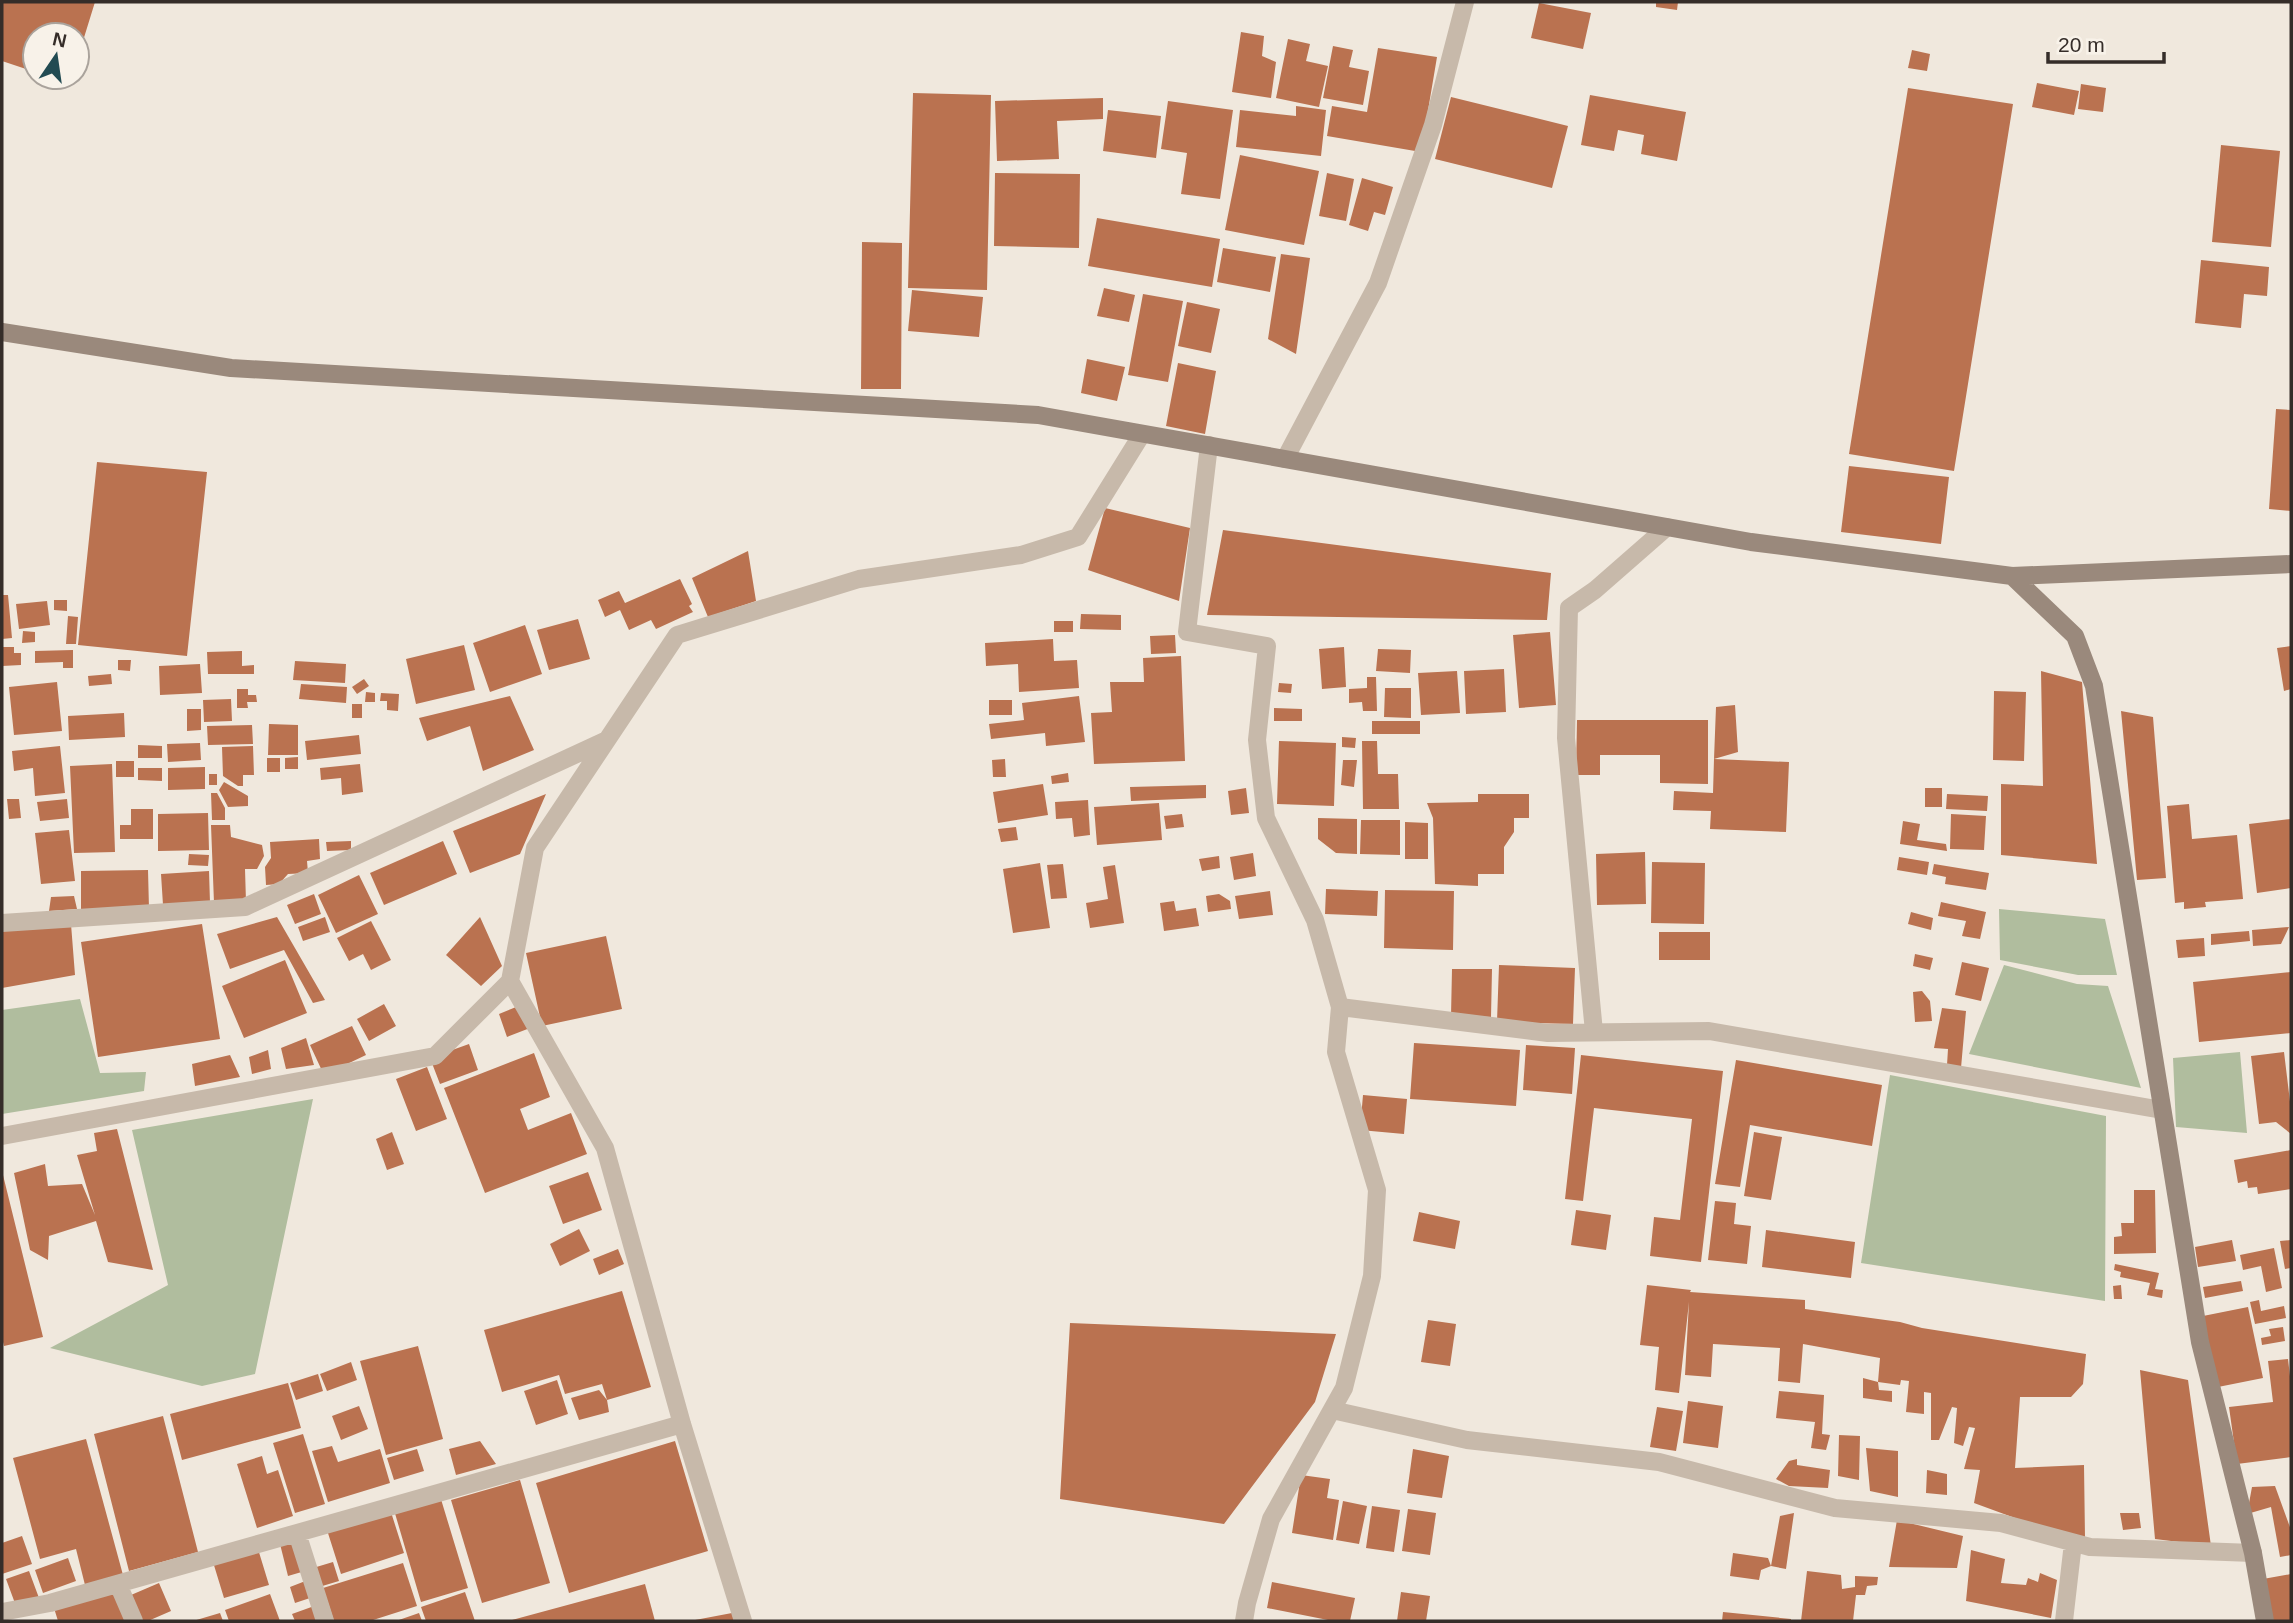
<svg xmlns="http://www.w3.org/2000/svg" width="2293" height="1623" viewBox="0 0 2293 1623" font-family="Helvetica,sans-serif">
  <rect width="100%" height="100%" fill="#f0e8dd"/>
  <path fill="#b0bd9e" d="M1999,909L2105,919L2117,975H2078L2000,960Z
    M2004,965L2077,984L2108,986L2141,1088L1969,1054Z
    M80,999L100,1073L146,1072L144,1091L2,1114V1010Z
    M2240,1052L2247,1133L2176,1127L2173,1058Z
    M1890,1075L2106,1116L2105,1301L1861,1263Z
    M313,1099L255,1374L202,1386L50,1348L168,1285L132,1130Z"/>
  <path fill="#ba7250" d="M2,2H95L78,57L77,35H35V72L2,61Z
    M1656,2H1678L1677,10L1656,7Z
    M1539,3L1591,13L1583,49L1531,38Z
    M1241,32L1264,36L1262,56L1276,62L1271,98L1232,92Z
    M1288,39L1310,44L1306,61L1328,66L1319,107L1276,98Z
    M1333,46L1353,50L1349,67L1369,71L1363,105L1323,98Z
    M1378,48L1437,57L1421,152L1327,136L1332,106L1367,112Z
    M1912,50L1930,54L1927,71L1908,68Z
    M2037,83L2079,91L2074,115L2032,107Z
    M2081,84L2106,88L2103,112L2078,109Z
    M1908,88L2013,104L1954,471L1849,454Z
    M913,93L991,95L987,290L908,288Z
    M1590,95L1686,112L1677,161L1641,154L1644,135L1618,130L1614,151L1581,145Z
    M1451,97L1568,126L1552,188L1435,159Z
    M1103,98V119L1057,121L1059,159L997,161L995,101Z
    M1168,101L1233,110L1220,199L1181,194L1187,153L1161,149Z
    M1296,106L1326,110L1321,156L1236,147L1240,110L1296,116Z
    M1108,110L1161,116L1156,158L1103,151Z
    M2221,145L2280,151L2271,247L2212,242Z
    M1240,155L1319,171L1304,245L1225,230Z
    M995,173L1080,174L1079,248L994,246Z
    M1327,173L1354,179L1346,221L1319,216Z
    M1362,178L1393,187L1385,215L1374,212L1368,231L1349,225Z
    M1097,218L1220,239L1212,287L1088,266Z
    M862,242L902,243L901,389H861Z
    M1223,248L1276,257L1270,292L1217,282Z
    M1281,254L1310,258L1296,354L1268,339Z
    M2201,260L2269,267L2267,296L2244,294L2241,328L2195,323Z
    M1104,288L1135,295L1129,322L1097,316Z
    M912,290L983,297L979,337L908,331Z
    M1143,294L1183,301L1168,382L1128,375Z
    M1187,302L1220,309L1211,353L1178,346Z
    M1087,359L1125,367L1117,401L1081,393Z
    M1178,363L1216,371L1205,434L1166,426Z
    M2276,409L2291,410V511L2269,509Z
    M97,462L207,472L187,656L78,645Z
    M1849,466L1949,477L1941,544L1841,532Z
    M1105,508L1190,528L1179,601L1088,570Z
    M1223,530L1551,573L1547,620L1207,615Z
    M748,551L756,601L708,617L692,578Z
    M680,579L692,604L689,606L693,612L656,629L651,620L629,630L620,610L605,617L598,600L619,591L625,603Z
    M2,595H8L12,638L2,639Z
    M54,600H67V611L54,610Z
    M47,601L50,625L19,629L16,604Z
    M1081,614L1121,615V630L1080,629Z
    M68,616L78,617L76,644H66Z
    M578,619L590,659L549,670L537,630Z
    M1054,621H1073V632H1054Z
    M525,625L542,674L490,692L473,643Z
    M23,631L35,632V642L22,643Z
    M1550,632L1556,705L1519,708L1513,635Z
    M1175,635L1176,653L1151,654L1150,636Z
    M1053,639L1054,661L1077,660L1079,688L1019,692L1018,664L986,666L985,643Z
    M464,645L475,690L416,704L406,659Z
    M2291,646V689L2284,691L2277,648Z
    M2,647H14V653H21V665L2,666Z
    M1344,647L1346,687L1322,689L1319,649Z
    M1378,649L1411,650L1410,673L1376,671Z
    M73,650V668H63V662L35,663V651Z
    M242,651V666L254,665V674H208L207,652Z
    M1181,656L1185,761L1094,764L1091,713L1112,712L1110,682H1144L1143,658Z
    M118,660H131L130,671L118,670Z
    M295,661L346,664L345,683L293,680Z
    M200,664L202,693L160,695L159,666Z
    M1504,669L1506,712L1466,714L1464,671Z
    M1457,671L1460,713L1421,715L1418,673Z
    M2041,671L2082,682L2097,864L2001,855V784L2043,786Z
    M111,674L112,684L89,686L88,676Z
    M1367,677H1376L1377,711H1363L1362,702L1349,703V689L1367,688Z
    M364,679L369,686L357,694L352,687Z
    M57,682L62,731L14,735L9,687Z
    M1279,683L1292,684L1291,693L1278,692Z
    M301,684L347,687L346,703L299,699Z
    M1385,688H1411V718L1384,717Z
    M237,689H248V695H256L257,702H247L248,708H237Z
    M1994,691L2026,692L2024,761L1993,760Z
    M366,692L375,693V702H365Z
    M381,693L399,694L398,711L387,710V701H380Z
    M510,696L534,750L483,771L470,726L427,741L419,718Z
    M1079,696L1085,742L1046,746L1045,733L991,739L989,724L1024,720L1022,703Z
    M231,699L232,721L204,722L203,700Z
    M989,700H1012V715H989Z
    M352,704H362V718H352Z
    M1735,705L1738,752L1714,759L1789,762L1786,832L1710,829L1711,811L1673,810L1674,791L1713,793L1714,759L1716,707Z
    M1274,708L1302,709V721H1274Z
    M187,709H201V730L187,731Z
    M2121,711L2153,717L2166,878L2137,880Z
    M124,713L125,737L69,740L68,716Z
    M1577,720H1708V784L1660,783V755H1600V775H1576Z
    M1372,721H1420V734H1372Z
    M269,724L298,725V755H268Z
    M252,725L253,744L208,745L207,726Z
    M359,735L361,754L307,760L305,741Z
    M1342,737L1356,738L1355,748L1342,747Z
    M1279,741L1336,743L1334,806L1277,804Z
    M1362,741H1377L1378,774H1398L1399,809H1363Z
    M200,743L201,760L168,762L167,744Z
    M138,745L162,746V758H138Z
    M60,746L65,793L35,796L33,768L14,771L12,751Z
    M253,746L254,775H243V786H238L223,776L222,747Z
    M298,757V769H285V758Z
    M267,758H280V772H267Z
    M1005,759L1006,777H993L992,760Z
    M1343,760H1357L1354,787L1341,785Z
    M116,761H134V777H116Z
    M112,764L115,852L74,853L70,766Z
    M360,764L363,792L342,795L341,778L321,780L320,768Z
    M205,767V789L168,790V768Z
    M138,768H162V781L138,780Z
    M1068,773L1069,782L1052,784L1051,776Z
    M209,774H217V785H209Z
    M224,782L248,796V806L228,807L219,790Z
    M1043,784L1048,815L998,823L993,792Z
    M1206,785V798L1131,801L1130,787Z
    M1246,788L1249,813L1231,815L1228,791Z
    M1925,788H1942V807H1925Z
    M211,793H217L225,808V820H212Z
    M546,794L520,854L470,873L453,831Z
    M1478,794H1529V818H1514V832L1504,847V874H1478V886L1435,884L1433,818L1427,803L1478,802Z
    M1947,794L1988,796L1987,811L1946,809Z
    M7,799H19L21,818L9,819Z
    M67,799L69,818L40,821L37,802Z
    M1088,800L1090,835L1074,837L1072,818L1056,819L1055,802Z
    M1159,803L1162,840L1097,845L1094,807Z
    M2189,804L2192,839L2237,835L2243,899L2205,902L2206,907L2184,909V902L2175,903L2167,806Z
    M131,809H153V839H120V825H131Z
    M208,813L209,850L158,851V814Z
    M1182,814L1184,827L1166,829L1164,816Z
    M1951,814L1986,816L1984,850L1950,849Z
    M1318,818L1357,819V854L1336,853L1318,839Z
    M2291,819V888L2257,893L2249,824Z
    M1361,820H1400V855L1360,854Z
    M1903,821L1920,824L1917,840L1946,844L1947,851L1900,844Z
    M1405,822L1428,823V859H1405Z
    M211,825H230L231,837L262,845L264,856L257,869H245L246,902L214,903Z
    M1016,827L1018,840L1001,842L998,829Z
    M69,830L75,881L41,884L35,833Z
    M319,839L320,859L307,861L308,873L288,874L279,884L266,885L265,867L271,858L270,842Z
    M351,841V850L327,851L326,842Z
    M443,841L457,874L384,905L370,873Z
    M1645,852L1646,904L1597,905L1596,854Z
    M1253,853L1256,876L1234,880L1230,857Z
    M189,854L209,855L208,866L188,865Z
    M1219,856L1220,868L1202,871L1199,859Z
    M1899,857L1929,862L1927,875L1897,870Z
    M1652,862L1705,863L1704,924L1651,923Z
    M1040,863L1050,928L1013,933L1003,869Z
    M1063,864L1067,898L1051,899L1047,865Z
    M1934,864L1989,873L1986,890L1945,884L1946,877L1932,874Z
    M1115,865L1124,923L1090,928L1086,903L1108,899L1103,867Z
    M148,870L149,909L81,910V871Z
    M209,871L210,903L163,905L161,874Z
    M359,875L378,914L336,933L318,895Z
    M1326,889L1378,891L1377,916L1325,914Z
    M1385,890L1454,891L1453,950L1384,948Z
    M1270,891L1273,915L1239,919L1235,896Z
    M314,894L321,914L295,924L287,905Z
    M1219,894L1230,901L1231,909L1208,912L1206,896Z
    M74,896L77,909L49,911L51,897Z
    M1174,901L1176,911L1196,908L1199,926L1164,931L1160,903Z
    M1941,902L1986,912L1980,939L1962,936L1966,921L1938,916Z
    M1911,912L1933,918L1931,930L1908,924Z
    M277,917L325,1000L313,1003L284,950L230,969L217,934Z
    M325,917L330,932L303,941L298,927Z
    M480,917L502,966L481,986L446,955Z
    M371,921L391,960L371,970L363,954L349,961L337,938Z
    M71,924L75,975L2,988V929Z
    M202,924L220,1039L98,1057L81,942Z
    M2289,927L2281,944L2253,946L2252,930Z
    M2249,931L2250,941L2211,945V934Z
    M1659,932H1710V960H1659Z
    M606,936L622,1009L542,1026L526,953Z
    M2204,938L2205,956L2178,958L2176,940Z
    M1915,954L1933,958L1930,970L1913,966Z
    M285,960L307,1013L244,1038L222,986Z
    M1962,962L1989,968L1981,1001L1955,995Z
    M1499,965L1575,968L1573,1024L1497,1022Z
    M1452,969H1492L1491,1017L1451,1016Z
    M2291,972V1033L2199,1042L2193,982Z
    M1922,991L1930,1001L1932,1021L1915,1022L1913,992Z
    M384,1004L396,1026L369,1041L357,1019Z
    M521,1005L530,1028L507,1037L499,1014Z
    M1942,1008L1966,1011L1961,1068L1947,1065L1948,1049L1934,1048Z
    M352,1026L366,1055L324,1075L310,1045Z
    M306,1038L314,1065L286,1069L281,1048Z
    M1414,1043L1520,1050L1516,1106L1410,1099Z
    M469,1044L478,1070L440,1084L430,1058Z
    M1526,1045L1575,1048L1572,1094L1523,1090Z
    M268,1050L271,1069L252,1074L249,1057Z
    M2284,1052L2291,1110V1134L2276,1122L2259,1124L2251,1056Z
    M534,1053L550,1097L520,1109L528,1130L571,1113L587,1154L485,1193L444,1088Z
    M230,1055L240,1077L195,1086L192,1064Z
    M1581,1055L1723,1071L1701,1262L1650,1256L1654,1217L1680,1220L1692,1119L1594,1108L1583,1201L1565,1199Z
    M1736,1060L1882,1085L1872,1146L1750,1125L1740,1187L1715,1184Z
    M427,1067L447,1119L416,1131L396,1079Z
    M1363,1095L1407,1099L1404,1134L1360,1130Z
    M117,1129L153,1270L108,1262L96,1221L49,1236L48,1260L30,1250L14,1173L45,1164L48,1186L82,1184L95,1215L77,1155L97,1151L94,1133Z
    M392,1132L404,1164L387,1170L376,1139Z
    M1754,1132L1782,1137L1771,1200L1744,1196Z
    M2291,1150V1189L2258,1194L2257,1187L2248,1188L2247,1181L2238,1183L2234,1160Z
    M2,1171L43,1337L4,1346L2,1338Z
    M588,1172L602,1210L563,1224L549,1186Z
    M2134,1190H2155L2156,1253L2114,1254V1237L2122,1236L2121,1223H2134Z
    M1715,1201L1736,1203L1734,1224L1751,1226L1747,1264L1708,1260Z
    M1576,1210L1611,1215L1606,1250L1571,1245Z
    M1419,1212L1460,1221L1455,1249L1413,1241Z
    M579,1229L590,1251L560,1266L550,1244Z
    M1766,1230L1855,1242L1851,1278L1762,1267Z
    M2232,1240L2236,1261L2198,1267L2195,1247Z
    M2291,1240V1268L2285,1269L2280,1241Z
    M2274,1248L2282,1288L2266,1292L2261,1266L2243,1270L2240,1255Z
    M618,1249L624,1264L599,1275L593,1259Z
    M2115,1264L2159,1273L2155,1289L2163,1290L2162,1298L2147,1295L2150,1283L2120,1277L2121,1272L2114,1270Z
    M2241,1281L2243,1291L2205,1298L2203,1287Z
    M1647,1285L1691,1290L1690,1292L1805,1300V1309L1900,1322L1922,1328L2086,1354L2083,1384L2071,1397H2020L2015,1468L2084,1465L2085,1538L2059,1534L1974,1503L1980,1470L1964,1469L1975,1428L1969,1427L1963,1446L1954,1443L1957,1408L1952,1407L1939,1440H1931V1393L1924,1392V1414L1906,1412L1909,1381L1901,1380L1900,1385L1878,1382L1880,1358L1803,1344L1800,1383L1778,1381L1780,1348L1713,1344L1711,1377L1685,1375L1689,1302L1679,1393L1655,1390L1659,1347L1640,1345Z
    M2121,1285L2122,1299H2114L2113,1286Z
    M622,1291L651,1387L607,1400L602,1384L565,1394L559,1375L502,1392L484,1330Z
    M2259,1300L2261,1311L2284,1306L2286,1318L2255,1324L2250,1302Z
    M2248,1307L2263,1378L2218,1387L2203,1316Z
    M1428,1320L1456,1324L1450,1366L1421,1362Z
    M1070,1323L1336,1334L1315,1402L1224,1524L1060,1499Z
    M2283,1327L2285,1341L2262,1345L2261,1338L2271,1336L2269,1329Z
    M418,1346L443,1439L386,1455L360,1361Z
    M2288,1359L2291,1385V1457L2237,1464L2229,1407L2273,1402L2268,1361Z
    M351,1362L357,1380L327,1391L320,1374Z
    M2140,1370L2188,1380L2211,1546L2155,1539Z
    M318,1374L323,1391L296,1400L290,1383Z
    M1863,1378L1878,1382L1879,1390L1892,1391V1402L1863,1398Z
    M557,1380L568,1414L536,1425L524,1391Z
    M288,1383L301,1428L182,1460L170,1414Z
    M599,1390L607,1400L609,1412L579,1420L571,1398Z
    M1779,1391L1824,1395L1822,1434L1830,1435L1826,1450L1811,1448L1815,1422L1776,1418Z
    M1688,1401L1723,1406L1718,1448L1683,1443Z
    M359,1406L368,1429L341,1440L332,1416Z
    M1657,1407L1683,1411L1676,1451L1650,1447Z
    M163,1416L198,1552L129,1571L94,1434Z
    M303,1434L325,1504L295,1513L273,1443Z
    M1839,1435L1860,1436L1859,1480L1838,1476Z
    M86,1439L123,1575L85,1585L76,1549L40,1559L13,1458Z
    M480,1441L496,1464L456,1475L449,1449Z
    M675,1441L708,1551L569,1593L536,1483Z
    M332,1446L338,1462L380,1449L390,1483L328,1502L312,1451Z
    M1866,1448L1898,1451V1497L1870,1491Z
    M417,1449L424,1471L394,1480L387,1458Z
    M1413,1449L1449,1456L1442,1498L1407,1493Z
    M262,1456L267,1474L278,1470L293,1516L257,1528L237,1464Z
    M1797,1459V1465L1830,1470L1828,1488L1789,1486L1776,1479L1789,1461Z
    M1927,1470L1947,1474V1495L1926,1493Z
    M1301,1475L1330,1479L1327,1498L1339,1500L1333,1540L1292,1533Z
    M520,1480L550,1583L482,1603L451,1500Z
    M2275,1486L2291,1530V1555L2280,1557L2271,1507L2247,1514L2252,1487Z
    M440,1496L468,1588L421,1602L394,1510Z
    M1343,1501L1367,1506L1359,1544L1336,1540Z
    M1372,1506L1400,1510L1394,1552L1366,1548Z
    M390,1509L404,1553L341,1574L327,1530Z
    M1408,1509L1436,1513L1430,1555L1402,1551Z
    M1794,1513L1786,1569L1771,1566L1780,1516Z
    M2120,1513H2139L2141,1528L2123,1530Z
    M1897,1520L1963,1536L1957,1568L1889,1567Z
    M22,1536L32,1564L2,1574V1543Z
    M296,1536L305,1571L288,1576L279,1540Z
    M258,1549L269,1585L224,1598L213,1562Z
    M1971,1550L2005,1559L2001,1583L2026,1585L2028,1578L2038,1582L2040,1573L2057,1580L2051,1618L1966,1601Z
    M1733,1553L1768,1558L1771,1566L1761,1570L1759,1580L1730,1576Z
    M68,1558L76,1581L43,1593L35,1570Z
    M333,1562L339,1581L319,1587L313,1568Z
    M403,1563L417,1606L370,1621H334L323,1588Z
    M29,1571L39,1598L16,1606L6,1579Z
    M1807,1571L1841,1575L1842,1589L1855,1587V1576L1878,1577L1877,1585L1867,1586L1865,1595H1856L1853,1621H1801Z
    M2291,1574V1621H2269L2263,1579Z
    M308,1580L313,1597L295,1603L290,1587Z
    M1272,1582L1355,1598L1350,1621H1333L1267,1608Z
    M159,1583L171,1611L148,1621H135L124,1598Z
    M645,1584L655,1621H512V1620Z
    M119,1590L127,1621H58L54,1608Z
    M465,1592L475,1621H426L421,1607Z
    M1401,1592L1430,1596L1426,1621H1397Z
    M270,1594L280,1621H229L225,1610Z
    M317,1605L322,1621H295L292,1614Z
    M1723,1612L1791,1619V1621H1722Z
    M220,1613L223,1621H193Z
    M419,1613L422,1621H396Z
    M732,1613L734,1621H695V1620Z"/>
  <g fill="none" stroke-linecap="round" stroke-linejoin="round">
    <path stroke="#c7b9aa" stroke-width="18" d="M1209,445L1187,632L1267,646L1257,740L1266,818L1315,920L1340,1007L1336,1052L1377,1190L1372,1276L1344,1388L1271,1519L1247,1603L1244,1621
      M1285,459L1378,283L1433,125L1465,2
      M2,923L245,907L607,740
      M510,981L605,1148L682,1424L743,1621
      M1340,1007L1548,1033L1709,1031L2162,1110
      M1594,1032L1566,738L1569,608L1595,590L1667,527
      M2,1136L435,1056L510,981L535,848L677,635L859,579L1021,555L1078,537L1142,434
      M1332,1410L1467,1440L1659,1462L1835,1508L2001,1523L2090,1547L2253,1553
      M297,1533L325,1621
      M118,1584L134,1621
      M2,1612L50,1603L682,1424
      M2064,1621L2073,1543"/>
    <path stroke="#9a897c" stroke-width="18" d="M2,332L231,368L1038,415L1751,542L2012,576L2291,564
      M2012,576L2075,636L2094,686L2200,1342L2253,1553L2265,1621"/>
  </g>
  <rect width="2293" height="1623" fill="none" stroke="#352d29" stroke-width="7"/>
  <g transform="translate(56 56) rotate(13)"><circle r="33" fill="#f8f2e9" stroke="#aaa39c" stroke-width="2"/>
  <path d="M0-5L12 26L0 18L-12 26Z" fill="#224b52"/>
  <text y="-10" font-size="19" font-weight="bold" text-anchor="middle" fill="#352d29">N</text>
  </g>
  <path d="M2048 52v10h116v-10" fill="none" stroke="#352d29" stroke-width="3.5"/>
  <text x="2058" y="52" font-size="21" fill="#352d29" stroke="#f8f2e9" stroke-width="5" paint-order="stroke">20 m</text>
</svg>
